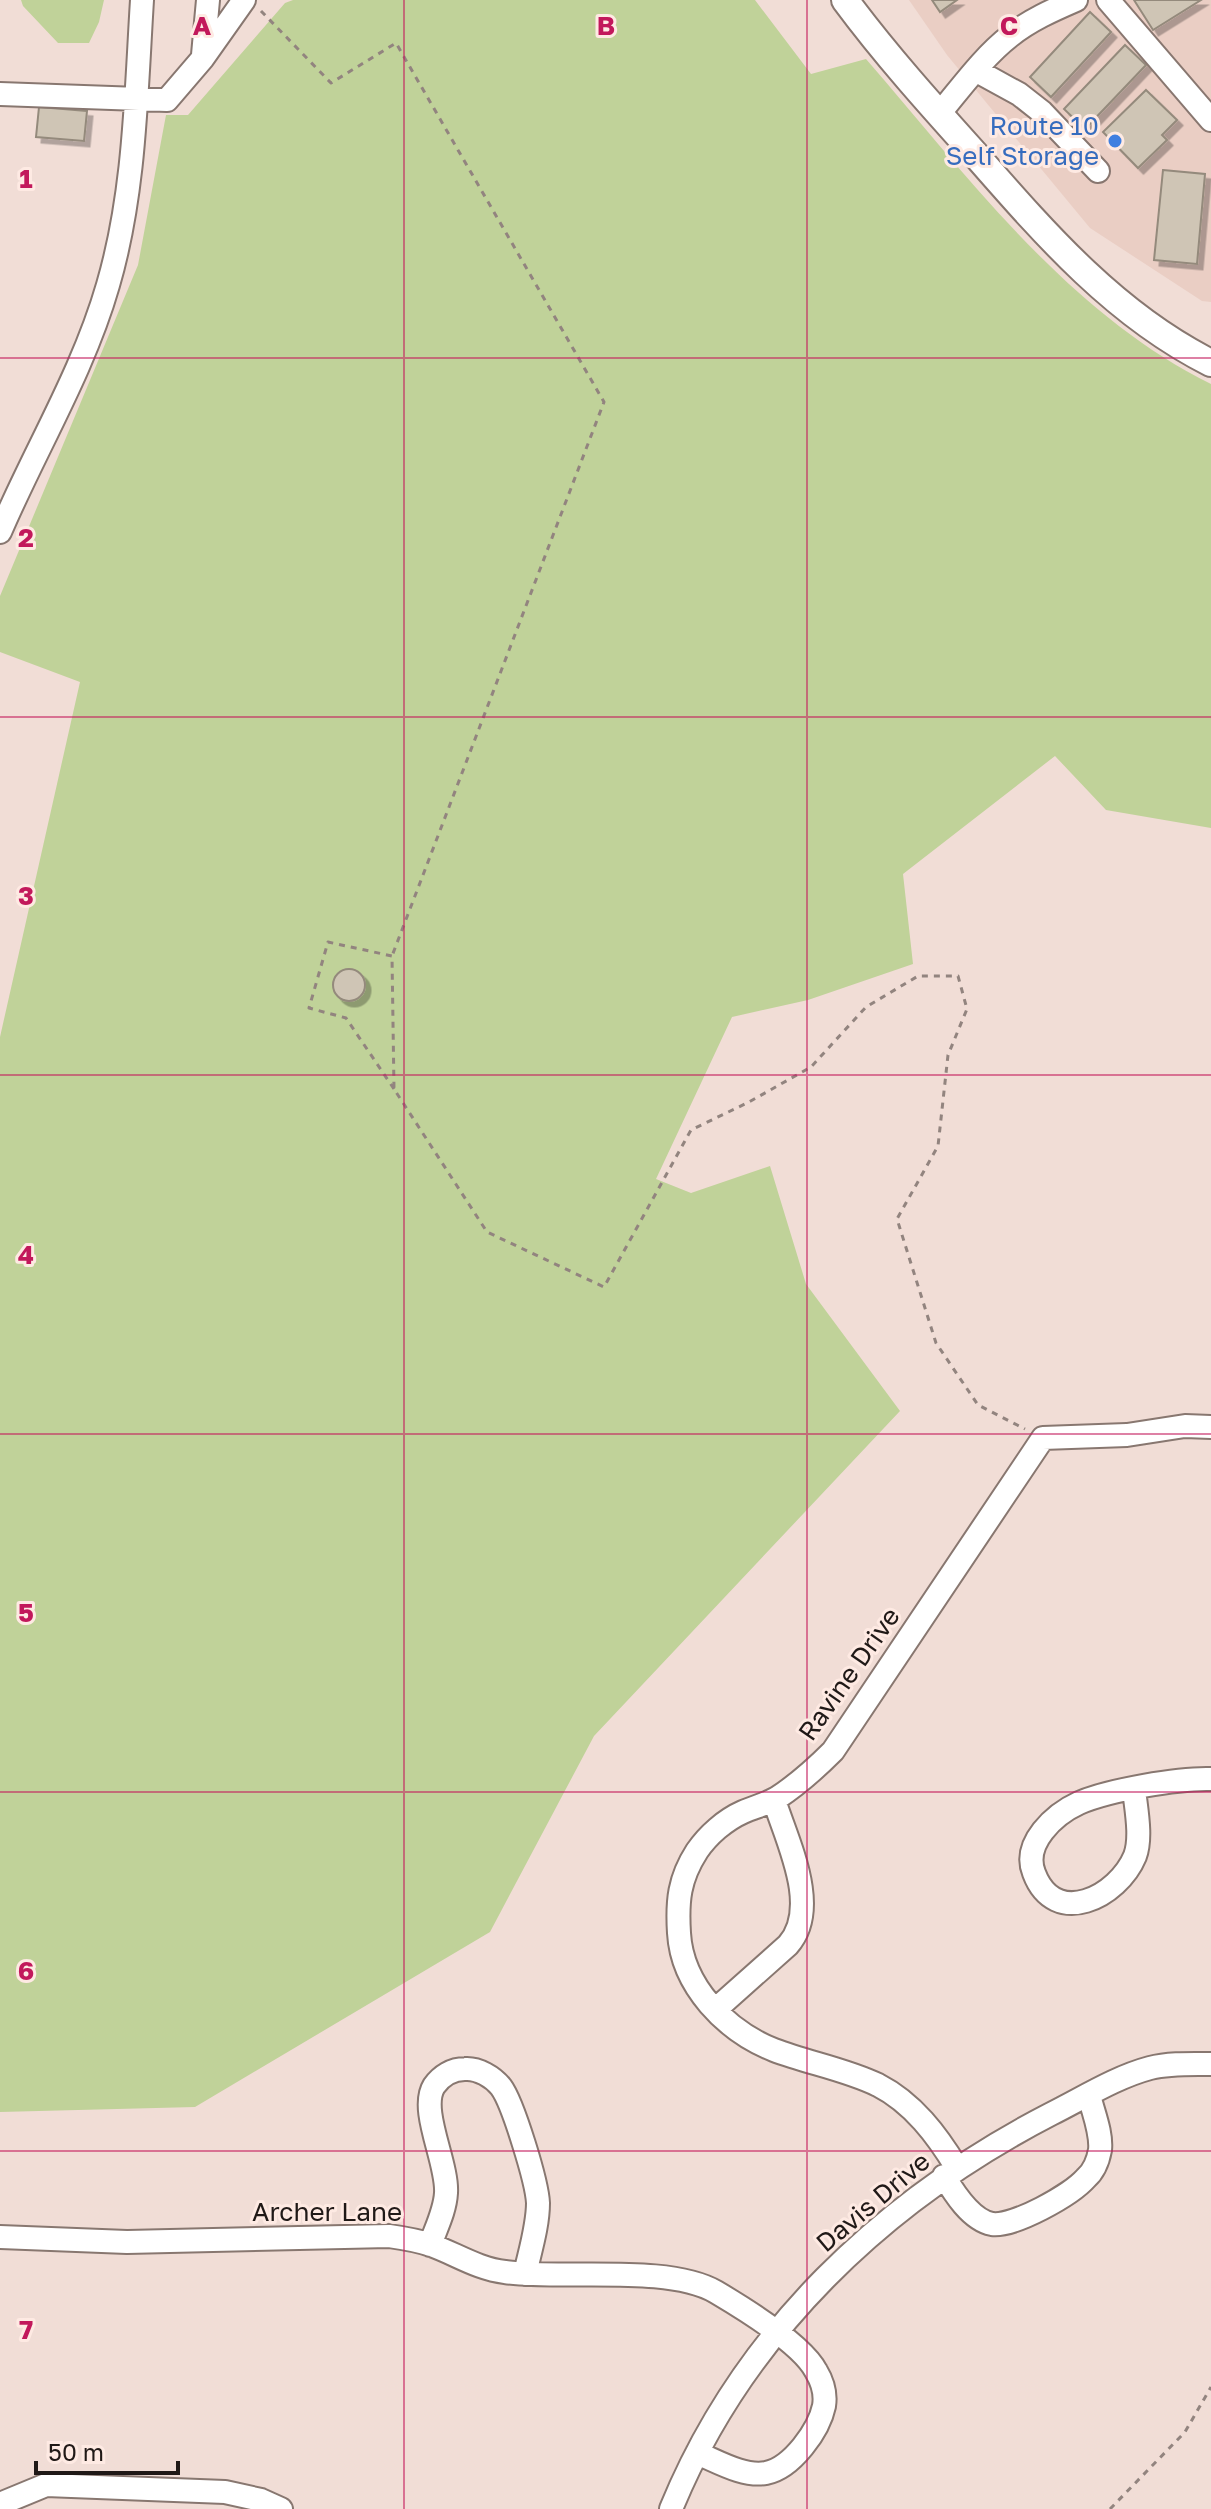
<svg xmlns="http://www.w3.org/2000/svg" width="1211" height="2509" viewBox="0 0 1211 2509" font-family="'Golos Text',sans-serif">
  <defs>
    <filter id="shadow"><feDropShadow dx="5.5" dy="5.5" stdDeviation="0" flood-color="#0004"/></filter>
  </defs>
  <rect width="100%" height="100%" fill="#f1ddd6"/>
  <path fill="#eacec4" d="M909,0H1211V302L1202,301L1090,228L947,55Z"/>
  <path fill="#c0d299" d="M21,0H104L99,22L89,43H58L23,6Z
    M293,0H755L811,74L866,59C968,177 1068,313 1211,384V828L1106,810L1055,756L903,874L913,964L808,1000L732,1017L656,1179L691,1193L770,1166L806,1284L900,1411L594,1736L490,1932L195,2107L0,2112V1037L80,682L0,652V596L138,265L166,115H188L285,3Z"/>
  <path fill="#cfc5b5" stroke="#948a7c" stroke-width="2" filter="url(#shadow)" d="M932,0H957L940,12Z
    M1134,0H1201L1153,30Z
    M1090,12L1111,32L1051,97L1030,77Z
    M1125,45L1146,65L1085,129L1064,109Z
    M1146,90L1177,120L1162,135L1167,140L1138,168L1103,132Z
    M39,107L87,111L84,141L36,137Z
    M1163,170L1205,174L1197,264L1154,260Z
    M333 985a16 16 0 1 1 32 0a16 16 0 1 1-32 0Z"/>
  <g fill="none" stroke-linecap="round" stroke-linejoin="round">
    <defs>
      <path id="minor" d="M1108,0L1211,120
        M203,55L208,0
        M977,71L1019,94L1042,112L1098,171
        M0,94L167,100L203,58L244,0
        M939,114C961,88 983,57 1010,36C1030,20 1053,10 1076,0
        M0,532C35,450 83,372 108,285C135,193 136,95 142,0
        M1134,1789C1136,1809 1142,1837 1135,1856C1118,1897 1055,1929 1034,1873C1022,1843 1055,1814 1079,1803C1109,1790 1179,1778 1211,1779
        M715,2010L788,1945C821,1908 787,1841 774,1800
        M957,2168C937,2135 913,2103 878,2085C845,2069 808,2063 774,2050C726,2031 682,1986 679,1933C677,1901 679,1879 697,1851C708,1835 725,1820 743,1812C754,1807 767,1804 777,1798C797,1785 816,1768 833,1751L1043,1438L1127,1435L1185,1426L1211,1427
        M944,2176C954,2193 971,2220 992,2224C1014,2227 1071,2195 1086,2178C1094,2171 1098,2161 1100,2150C1102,2133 1093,2112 1089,2095
        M0,2237L127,2242L389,2236C403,2238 417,2240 431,2245C456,2254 478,2269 505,2272C563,2280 668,2264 716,2292C743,2308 802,2344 816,2371C822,2381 826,2394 824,2406C819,2430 792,2468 766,2473C743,2477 717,2461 697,2453
        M430,2245C436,2228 445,2211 446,2193C448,2163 419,2110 434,2086C441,2076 452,2069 465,2069C478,2068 493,2077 501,2087C513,2103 537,2182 538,2203C538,2226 530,2251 525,2274
        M0,2504L46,2485L225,2492L261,2500L281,2509
        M671,2509C743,2333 884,2200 1051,2114C1083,2098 1116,2077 1150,2068C1170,2063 1191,2064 1211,2064"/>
      <path id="major" d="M845,0C885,54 930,104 975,154C1045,234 1115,315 1211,363"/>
    </defs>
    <use href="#minor" stroke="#887770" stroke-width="26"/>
    <use href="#major" stroke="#887770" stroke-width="30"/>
    <path stroke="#92847f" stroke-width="3" stroke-dasharray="6 6" stroke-linecap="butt" d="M261,11L331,83L396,43L604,402L392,956
      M394,1089L346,1018L309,1008L328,942L392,956L394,1089L487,1232L604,1287L691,1130L749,1102L811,1067L866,1007L918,976H958L967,1009L948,1055L938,1146L897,1219L936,1343L978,1405L1025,1429
      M1110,2509L1185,2432L1211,2387"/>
    <use href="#minor" stroke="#fff" stroke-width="22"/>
    <use href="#major" stroke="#fff" stroke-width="26"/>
  </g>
  <path fill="none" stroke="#c2185b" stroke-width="2" stroke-opacity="0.55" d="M404,0V2509M807,0V2509M0,358H1211M0,717H1211M0,1075H1211M0,1434H1211M0,1792H1211M0,2151H1211"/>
  <circle fill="#3f7fe0" stroke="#feeae3" stroke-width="3" cx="1115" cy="141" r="8"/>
  <g text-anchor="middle" stroke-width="6" stroke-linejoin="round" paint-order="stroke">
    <g font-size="26" fill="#366cbe" stroke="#feeae3" text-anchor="end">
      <text x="1099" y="135">Route 10<tspan x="1099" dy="30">Self Storage</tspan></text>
    </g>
    <g font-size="26" fill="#201917" stroke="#feeae3">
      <text transform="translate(849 1674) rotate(-55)" y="9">Ravine Drive</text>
      <text transform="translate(873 2202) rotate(-40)" y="9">Davis Drive</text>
      <text x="327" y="2221">Archer Lane</text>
    </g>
  </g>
  <g font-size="26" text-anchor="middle" font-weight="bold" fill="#c2185b" stroke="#feeae3" stroke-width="6" stroke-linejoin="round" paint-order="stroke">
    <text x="202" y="35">A</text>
    <text x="606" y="35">B</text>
    <text x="1009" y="35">C</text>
    <text x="26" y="188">1</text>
    <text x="26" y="547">2</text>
    <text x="26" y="905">3</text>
    <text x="26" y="1264">4</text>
    <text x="26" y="1622">5</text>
    <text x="26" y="1980">6</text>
    <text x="26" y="2339">7</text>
  </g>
  <path d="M36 2461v12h142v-12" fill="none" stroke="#201917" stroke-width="4"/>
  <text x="48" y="2461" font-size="24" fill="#201917" stroke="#feeae3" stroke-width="6" paint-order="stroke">50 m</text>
</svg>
